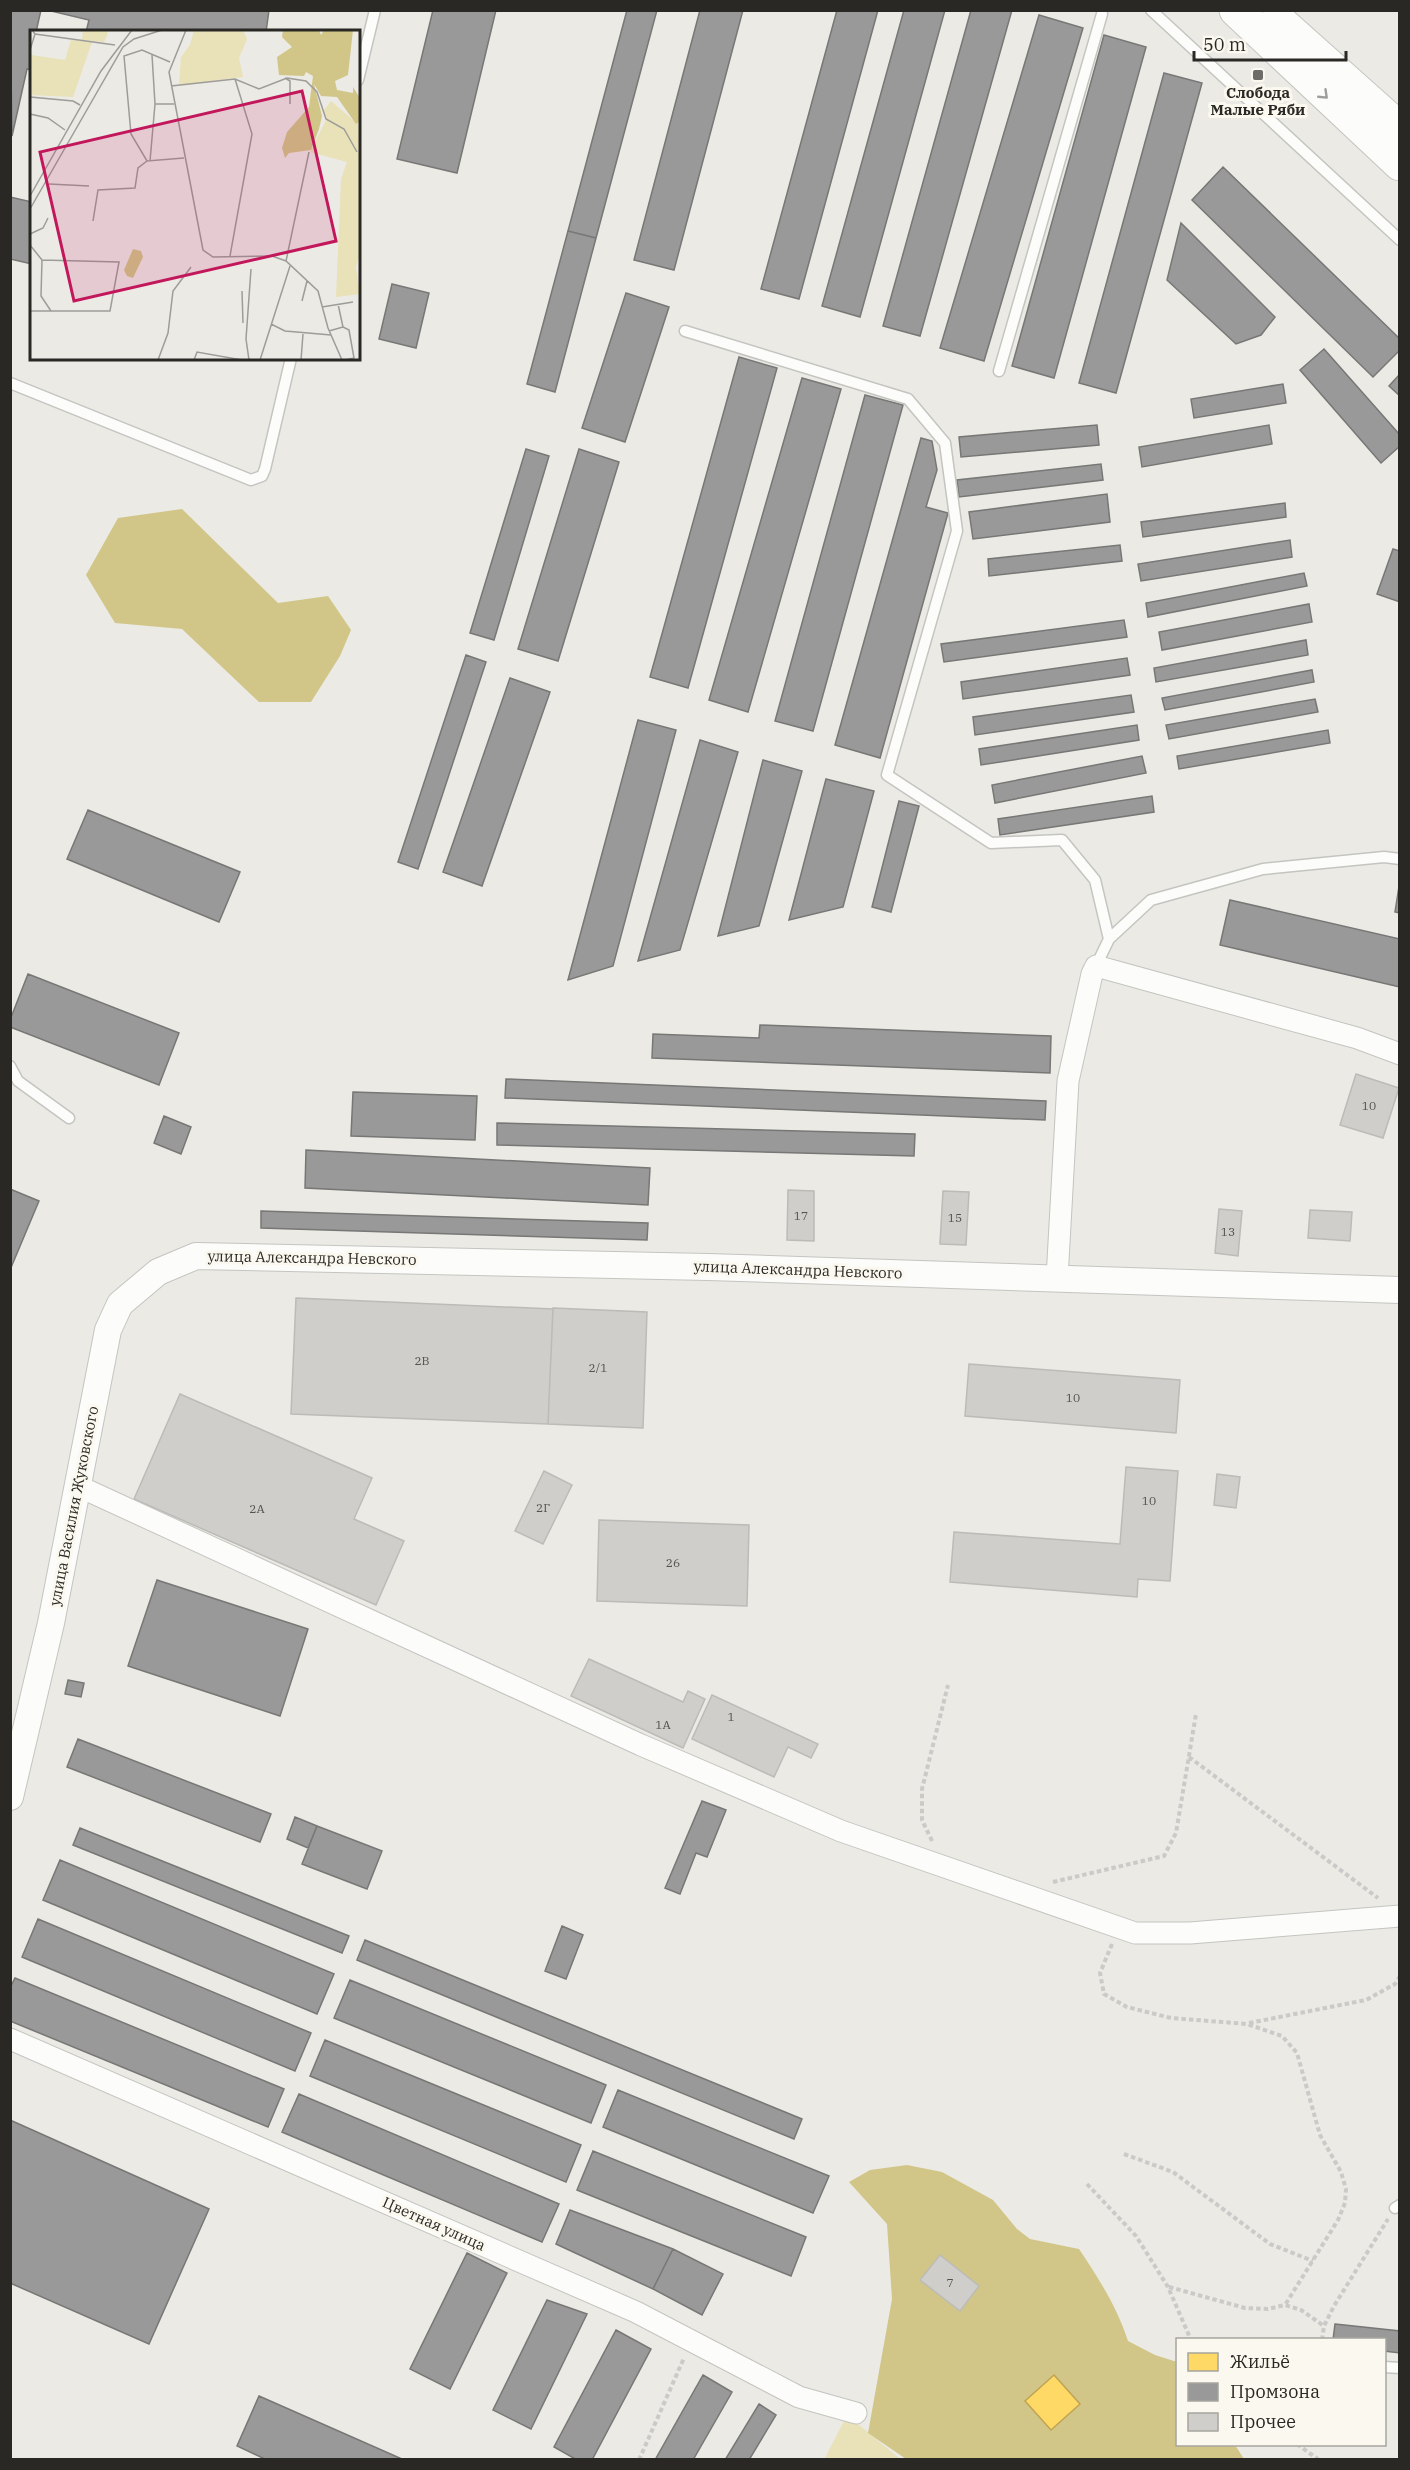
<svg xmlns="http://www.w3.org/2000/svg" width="1410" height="2470" viewBox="0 0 1410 2470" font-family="'IBM Plex Serif',serif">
  <rect width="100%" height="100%" fill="#ebeae5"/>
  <path fill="#e9e1b7" d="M847,2415L900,2459L824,2460Z"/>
  <path fill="#d1c688" d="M182,509L278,603L328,596L351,630L340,656L311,702H259L182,629L115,623L86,575L118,518Z
    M907,2165L942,2172L993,2200L1017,2229L1030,2239L1079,2249C1099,2279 1117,2307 1128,2341L1155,2355L1177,2362L1178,2444L1235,2445L1244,2459H906L868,2433L892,2299L887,2224L849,2182L870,2170Z"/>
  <path fill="#ffd966" stroke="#bfa452" stroke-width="1.5" d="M1054,2375L1080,2404L1051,2430L1025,2401Z"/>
  <path fill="#999" stroke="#777776" stroke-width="1.5" d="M10,10H41L36,32H32V70L27,69L12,136Z
    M47,10H269L266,32H86L89,20Z
    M433,10H496L457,173L397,159Z
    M627,10H657L596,238L568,231Z
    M700,10H743L674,270L634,260Z
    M837,10H878L799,299L761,289Z
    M904,10H945L860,317L822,306Z
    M971,10H1012L920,336L883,326Z
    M1039,15L1083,28L984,361L940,348Z
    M1104,35L1146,47L1054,378L1012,366Z
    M1164,73L1202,83L1116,393L1079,383Z
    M1223,167L1400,339V350L1373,377L1192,200Z
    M10,197L32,202V264L10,259Z
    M1181,223L1275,317L1261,335L1236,344L1167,280Z
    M568,231L596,238L555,392L527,384Z
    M392,284L429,293L416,348L379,339Z
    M626,293L669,307L625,442L582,428Z
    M1324,349L1400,435V446L1381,463L1300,370Z
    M739,357L777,368L688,688L650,677Z
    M1400,374V396L1389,386Z
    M802,378L841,389L748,712L709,700Z
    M1283,384L1286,403L1194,418L1191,399Z
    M865,395L903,405L813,731L775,721Z
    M1097,425L1099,445L961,457L959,437Z
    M1269,425L1272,444L1142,467L1139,447Z
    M921,438L932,441L937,470L926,507L948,513L880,758L835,745Z
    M526,449L549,456L494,640L470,633Z
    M579,449L619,462L558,661L518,649Z
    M1101,464L1103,480L959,497L957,480Z
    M1107,494L1110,522L973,539L969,512Z
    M1285,503L1286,517L1143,537L1141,522Z
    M1290,540L1292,557L1141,581L1138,564Z
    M1120,545L1122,561L989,576L988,559Z
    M1393,549L1400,551V602L1377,594Z
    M1304,573L1307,586L1148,617L1146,603Z
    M1309,604L1312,622L1162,650L1159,632Z
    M1124,620L1127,637L944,662L941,644Z
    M1306,640L1308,655L1156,682L1154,668Z
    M466,655L486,662L418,869L398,862Z
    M1127,658L1130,675L963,699L961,682Z
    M1312,670L1314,682L1165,710L1162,698Z
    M510,678L550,692L482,886L443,872Z
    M1131,695L1134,712L975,735L973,717Z
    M1315,699L1318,712L1169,739L1166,725Z
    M638,720L676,730L613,966L568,980Z
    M1137,725L1139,740L981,765L979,749Z
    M1328,730L1330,743L1179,769L1177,756Z
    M700,740L738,752L680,950L638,961Z
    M1142,756L1146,773L995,803L992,785Z
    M763,760L802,771L759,926L718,936Z
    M826,779L874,791L843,907L789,920Z
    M1152,796L1154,812L1000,835L998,819Z
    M899,801L919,806L891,912L872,907Z
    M88,810L240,872L219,922L67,859Z
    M1400,880V913L1395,912Z
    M1230,900L1400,939V987L1220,945Z
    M28,974L179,1033L159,1085L10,1027V1020Z
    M760,1025L1051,1036L1050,1073L652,1058L653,1034L759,1038Z
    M506,1079L1046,1101L1045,1120L505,1098Z
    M353,1092L477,1096L475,1140L351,1136Z
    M164,1116L191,1127L181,1154L154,1143Z
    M497,1123L915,1134L914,1156L497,1145Z
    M306,1150L650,1168L648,1205L305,1188Z
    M10,1189L39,1201L10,1270Z
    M261,1211L648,1223L647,1240L261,1228Z
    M157,1580L308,1629L280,1716L128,1666Z
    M68,1680L84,1683L81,1697L65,1694Z
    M78,1739L271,1814L260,1842L67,1767Z
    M702,1801L726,1810L707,1857L696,1853L680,1894L665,1888Z
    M295,1817L317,1826L308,1848L287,1839Z
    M317,1826L382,1851L367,1889L302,1864Z
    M80,1828L349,1936L342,1953L73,1845Z
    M60,1860L334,1974L317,2014L43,1900Z
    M38,1919L311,2033L295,2071L22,1957Z
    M562,1926L583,1935L566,1979L545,1971Z
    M365,1940L802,2119L794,2139L357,1960Z
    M15,1978L284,2089L268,2127L10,2021V1988Z
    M350,1980L606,2085L591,2123L334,2018Z
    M325,2040L581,2145L566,2182L310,2076Z
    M618,2090L829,2176L813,2213L603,2127Z
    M299,2094L559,2204L542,2242L282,2132Z
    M10,2120L209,2209L149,2344L10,2283Z
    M593,2151L806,2237L791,2276L577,2190Z
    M570,2210L673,2249L653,2289L556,2244Z
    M673,2249L723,2274L702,2315L653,2289Z
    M467,2253L507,2273L450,2389L410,2369Z
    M547,2300L587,2314L531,2429L493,2410Z
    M1335,2324L1400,2331V2353L1384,2351V2340H1333Z
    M616,2330L651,2349L592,2460H577L554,2447Z
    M703,2375L732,2392L693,2460H655Z
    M259,2396L402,2459V2460H267L237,2446Z
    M759,2404L776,2415L749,2460H725Z"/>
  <path fill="#cfcecb" stroke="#bcbbb7" stroke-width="1.5" d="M1356,1074L1399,1088L1383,1138L1340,1125Z
    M788,1190L814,1191V1241L787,1240Z
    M943,1191L969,1192L966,1245L940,1244Z
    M1219,1209L1242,1211L1238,1256L1215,1253Z
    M1310,1210L1352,1212L1350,1241L1308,1238Z
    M296,1298L553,1309L548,1424L291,1414Z
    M553,1308L647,1312L643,1428L548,1424Z
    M969,1364L1180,1380L1176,1433L965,1416Z
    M180,1394L372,1478L354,1519L404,1541L376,1605L134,1499Z
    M1126,1467L1178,1471L1170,1581L1138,1579L1137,1597L950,1582L954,1532L1120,1544Z
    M544,1471L572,1485L543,1544L515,1531Z
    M1217,1474L1240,1477L1236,1508L1214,1505Z
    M599,1520L749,1525L747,1606L597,1601Z
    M589,1659L683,1702L688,1691L705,1699L683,1748L571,1696Z
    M712,1695L818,1744L811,1758L788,1747L774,1777L692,1739Z
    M940,2255L979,2286L960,2311L920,2280Z"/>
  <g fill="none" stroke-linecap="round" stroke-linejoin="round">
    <defs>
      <path id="service" d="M1151,10L1400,240
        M358,80L375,10
        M685,331L908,399L945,443L957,531L887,775L991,843L1062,840L1095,880L1109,939
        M999,371L1102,14
        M10,383L251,480L262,476L265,469L291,358
        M1096,966L1109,939L1151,900L1263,869L1384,857L1400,859
        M10,1066L18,1081L69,1118
        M1395,2208L1400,2205
        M1384,2367L1400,2368"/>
      <path id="minor" d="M1057,1279L1068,1081L1092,974L1096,966L1357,1038L1400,1054
        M78,1486L641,1745L841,1831L1135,1933H1190L1400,1916
        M10,2039L636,2312L799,2397L856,2413"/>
      <path id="tertiary" d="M10,1797L51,1623L108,1330L120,1304L158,1272L196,1256L708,1267L1400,1290"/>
      <path id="trunk" d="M1236,10L1400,164
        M1278,20L1400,129"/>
    </defs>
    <use href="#service" stroke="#c4c4c0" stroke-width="13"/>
    <use href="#minor" stroke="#c4c4c0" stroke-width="23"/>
    <use href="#tertiary" stroke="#c4c4c0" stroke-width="28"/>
    <use href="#trunk" stroke="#c4c4c0" stroke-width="35"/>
    <path stroke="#cbcac8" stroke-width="4" stroke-dasharray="4.5 3" stroke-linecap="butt" d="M1189,1757L1378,1898
      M932,1841L922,1820V1789L948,1685
      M1053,1882L1164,1856L1176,1833L1196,1714
      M1112,1944L1100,1973L1104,1994L1127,2007L1171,2018L1247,2024L1282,2036L1297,2053L1320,2135L1341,2172L1346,2189L1345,2203L1338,2220L1285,2305
      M1249,2023L1366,2000L1395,1984L1400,1976
      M1124,2154L1173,2172L1270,2244L1313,2261
      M1087,2184L1136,2236L1168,2287L1191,2340
      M1169,2287L1245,2308L1268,2309L1285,2305L1301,2310L1324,2326
      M1322,2340L1324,2326L1334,2306L1388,2219
      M1297,2444L1319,2460
      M639,2460L684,2358"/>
    <use href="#service" stroke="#fcfcfb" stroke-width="10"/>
    <use href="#minor" stroke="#fcfcfb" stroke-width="21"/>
    <use href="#tertiary" stroke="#fcfcfb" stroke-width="26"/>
    <use href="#trunk" stroke="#fcfcfb" stroke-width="33"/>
  </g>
  <defs><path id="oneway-chevron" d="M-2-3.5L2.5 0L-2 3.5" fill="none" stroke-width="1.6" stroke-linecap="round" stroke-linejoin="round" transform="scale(1.5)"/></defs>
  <use stroke="#9d9d9a" href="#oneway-chevron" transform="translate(1324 95) rotate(44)"/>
  <rect fill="#6d6c68" stroke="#fbf9ef" stroke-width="2" x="1252" y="69" width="12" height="12" rx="3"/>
  <g text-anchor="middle" stroke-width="6" stroke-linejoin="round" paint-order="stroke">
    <g font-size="12" fill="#52524e">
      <text x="1369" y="1110">10</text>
      <text x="801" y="1220">17</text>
      <text x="955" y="1222">15</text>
      <text x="1228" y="1236">13</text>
      <text x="422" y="1365">2В</text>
      <text x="598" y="1372">2/1</text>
      <text x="1073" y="1402">10</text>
      <text x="1149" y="1505">10</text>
      <text x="543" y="1512">2Г</text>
      <text x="257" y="1513">2А</text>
      <text x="673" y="1567">26</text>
      <text x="731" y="1721">1</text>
      <text x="663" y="1729">1А</text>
      <text x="950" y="2287">7</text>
    </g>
    <g font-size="15" font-weight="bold" fill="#292824" stroke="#fbf9ef">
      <text x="1258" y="98">Слобода<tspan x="1258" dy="17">Малые Ряби</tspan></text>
    </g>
    <g font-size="15" fill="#292824" stroke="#fbf9ef">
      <text transform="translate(312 1258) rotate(1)" y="5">улица Александра Невского</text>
      <text transform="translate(798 1270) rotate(2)" y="5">улица Александра Невского</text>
      <text transform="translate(74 1506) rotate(-79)" y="5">улица Василия Жуковского</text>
      <text transform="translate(434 2224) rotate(24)" y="5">Цветная улица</text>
    </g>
  </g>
  <g transform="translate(30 30)">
    <rect width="330" height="330" fill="#ebeae5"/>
    <path d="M53,0H78L77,6L74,12L52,10ZM164,0H213L217,9L209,28L213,47L149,55L151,27L160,15ZM41,10L62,12L43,67L0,65L1,25L35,30ZM301,71L330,96V224L326,237L330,264L306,267L311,149L317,132L280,122L296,90L294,80Z" fill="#e9e1b7"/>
    <path d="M253,0H289L291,5L294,0H323L318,45L305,51L307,60L323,63V57L330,68V92L326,94L307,67L291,66L284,54L292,86L289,99L281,120L259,123L255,128L252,118L257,102L279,77L283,46L276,42L274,46L249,45L247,27L262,17L252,7ZM103,219L111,221L113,227L103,248L97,246L94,240Z" fill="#d1c688"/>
    <path fill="none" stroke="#9d9c98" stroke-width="1.5" d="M156,0L139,42L173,220L183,227L242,226L256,231L288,261L298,298L312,330M5,4L85,15M0,20L5,4L2,0M140,32L112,20L94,26L101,104L117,131L154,128M255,48L260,51V74M141,56L205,49L229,59L257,48L276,51L287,62L296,89L314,99L327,122M0,67L43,71L50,75M125,74H144M0,84L18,88L35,100M120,131L125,74L122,25M19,154L59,156M0,166L71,41L102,0M0,179L93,17L104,9L132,0M63,191L68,160L105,158L108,138L117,131M0,204L13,198L18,188M0,215L12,230M200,226L222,104L205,49M256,231L279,122M212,261L213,293M272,271L277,251M292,277L323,272M0,281H80L89,232L12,230L11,266L21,281M241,294L255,301L301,305M313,297L319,300L324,328L315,330M299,301L313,297L308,274M216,309L221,239M216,309L219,330M128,330L138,303L143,261L161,237M164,330L167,322L212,330M230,330L260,236M271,330L273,304"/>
    <path fill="#c2185b" fill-opacity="0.15" stroke="#c2185b" stroke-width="3" d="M272,61L306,211L44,271L10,122Z"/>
    <rect width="330" height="330" fill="none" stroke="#292824" stroke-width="3"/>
  </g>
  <rect width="1410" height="2470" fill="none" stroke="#292824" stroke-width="24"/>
  <rect x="1176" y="2338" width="210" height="108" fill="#fbf9ef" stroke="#a7a59e" stroke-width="1.5"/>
  <rect x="1188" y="2353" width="30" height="18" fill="#ffd966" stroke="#a7a59e" stroke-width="1.5"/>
  <text x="1230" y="2368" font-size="18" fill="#292824">Жильё</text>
  <rect x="1188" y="2383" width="30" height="18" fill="#999999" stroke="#a7a59e" stroke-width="1.5"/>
  <text x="1230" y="2398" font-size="18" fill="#292824">Промзона</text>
  <rect x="1188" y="2413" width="30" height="18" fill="#cfcecb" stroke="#a7a59e" stroke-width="1.5"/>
  <text x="1230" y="2428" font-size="18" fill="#292824">Прочее</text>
  <path d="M1194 51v9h152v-9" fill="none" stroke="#292824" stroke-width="3"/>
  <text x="1203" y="51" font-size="18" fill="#292824" stroke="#fbf9ef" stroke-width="4.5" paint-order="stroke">50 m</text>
</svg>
